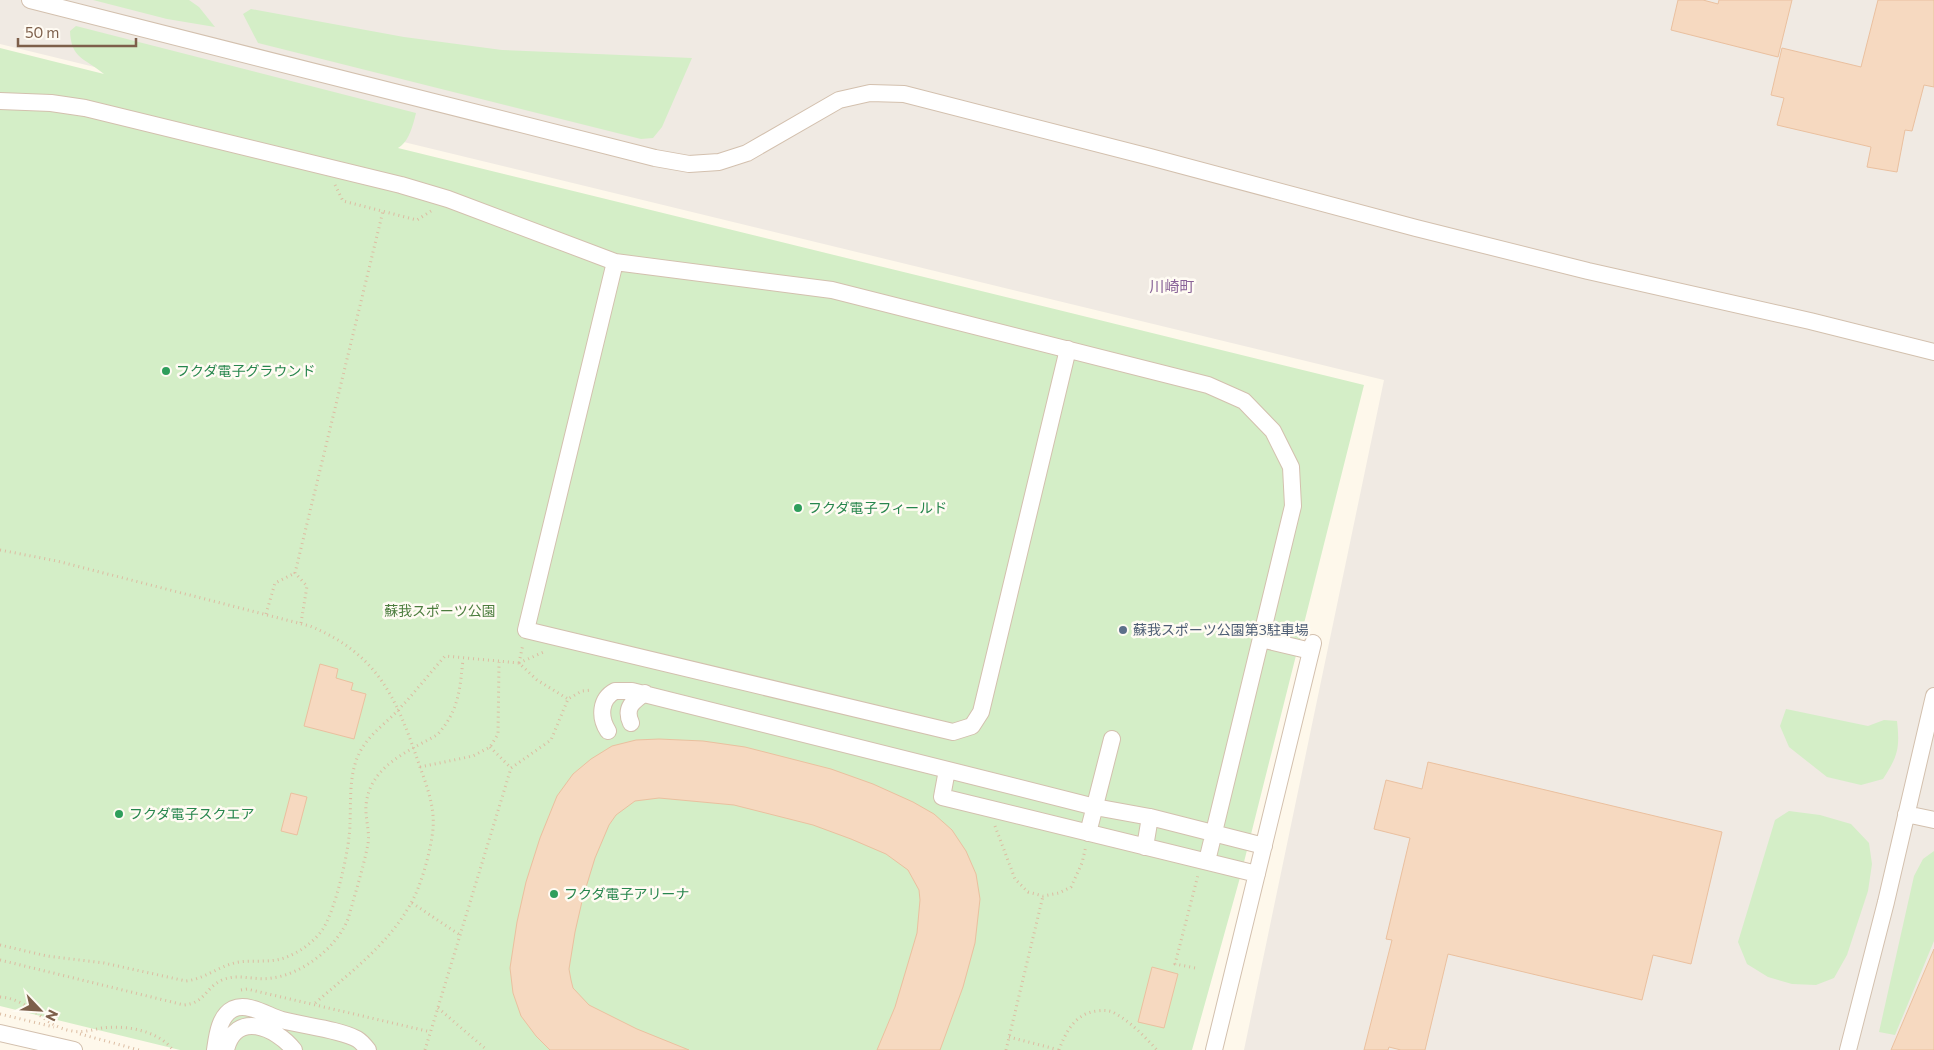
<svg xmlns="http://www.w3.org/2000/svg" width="1934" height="1050" viewBox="0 0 1934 1050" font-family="Commissioner,'Noto Sans JP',sans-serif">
  <rect width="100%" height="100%" fill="#fef8eb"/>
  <path fill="#f0eae3" d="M0,0H1934V1050H1244L1384,380L0,44Z"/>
  <path fill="#d4eec7" d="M93,0H189L199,7L215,27L167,19Z
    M251,9L404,37L502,50L692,58L662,127L653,138L641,139L258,43L243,14Z
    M76,26L416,113C413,125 409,142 398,148L1364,385L1241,874L1192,1050H180L0,1006V48L104,74C85,58 71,59 70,31Z
    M1786,709L1868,726L1884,720L1897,721C1900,748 1898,756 1883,779L1861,785L1827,777L1789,747L1780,726Z
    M1789,811L1820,815L1851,824L1869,843L1872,864L1868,891L1847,955L1834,978L1816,985L1792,984L1768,977L1747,964L1738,942L1775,820Z
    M1934,851V941L1895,1035L1879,1032L1914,876L1923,859Z"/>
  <path fill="#f6d9c0" stroke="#eac09f" d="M1678,0H1703L1718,4L1719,0H1792L1778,57L1671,30Z
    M1878,0H1934V87L1924,85L1912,131L1905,130L1897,172L1867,167L1871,147L1777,125L1784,98L1771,95L1782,48L1861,67Z
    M320,664L338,669L336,678L353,683L351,690L366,694L354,739L304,726Z
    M659,739L703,741L745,747L831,769L873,784L913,802L934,814L952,830L966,851L976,874L980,899L975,943L963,987L940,1050H877L895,1007L917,933L920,900L919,890L908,870L886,854L851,839L813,825L734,805L659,798L635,801L616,815L609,825L595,858L583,897L575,932L569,969L571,980L573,988L589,1005L637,1029L689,1050H550L536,1036L521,1016L513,993L510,968L517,922L526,882L540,838L557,796L573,774L591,759L612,746L636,740Z
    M1428,762L1722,832L1691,964L1653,955L1642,1000L1448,954L1425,1050H1401L1389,1047L1388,1050H1364L1392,940L1386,939L1410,838L1374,829L1386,780L1422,789Z
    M291,793L307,797L297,835L281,831Z
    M1934,949V1050H1891Z
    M1152,967L1178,974L1164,1028L1138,1022Z"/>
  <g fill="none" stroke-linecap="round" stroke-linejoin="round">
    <defs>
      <path id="minor" d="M30,0L655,158L689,164L719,162L747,153L839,100L870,93L904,94L1150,157L1416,228L1588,271L1810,321L1934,352
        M0,101L51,103L85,108L401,185L448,199L615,262L832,290L1208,385L1244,401L1273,431L1291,467L1293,506L1207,861
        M615,262L526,630L953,732L972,726L981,712L1068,349
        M1261,639L1311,651
        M631,723C624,708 633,701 645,693
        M608,731C599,717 600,699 615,691H632L976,777L1095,807L1150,817L1264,846
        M947,770L942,797L1257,874
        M1906,814L1934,820
        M1088,833L1112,739
        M1145,847L1150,817
        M0,1033L74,1050
        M215,1050C217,1036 219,1016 233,1009C248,1002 268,1016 282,1020C304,1026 338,1029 357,1039C362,1042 365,1046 368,1050
        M226,1050C235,1010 276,1027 294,1050
        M1214,1050L1313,643
        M1848,1050L1886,902L1934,696"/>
    </defs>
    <use href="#minor" stroke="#d3c0ae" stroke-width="18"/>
    <path stroke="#dcbca2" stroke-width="3" stroke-dasharray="1 4" stroke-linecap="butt" d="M335,185L343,201L417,220L431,211
      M0,550L57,561L310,626C380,655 397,700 420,767C427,786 435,808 433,829C431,850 421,887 410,905C387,946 348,974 313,1005
      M266,614L275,583L295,573
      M301,623L307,586L295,573L383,211
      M519,663L546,651
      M519,663L523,644
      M490,747L511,768
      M420,767L473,756L490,747L498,734L499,662
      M995,826L1015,879L1028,892L1043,896L1059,893L1071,887L1082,863L1086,846
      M412,903L460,935
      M0,945L47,956L104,963L186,981C205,979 220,965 239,962C254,960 270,963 284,958C299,953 314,942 323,929C336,908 350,848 350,823C351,801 349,776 358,756C367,735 386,724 400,708C416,691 430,673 445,656L519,663L537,680L568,699
      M0,960L184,1005C205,1003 205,988 222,980C239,973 255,981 272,978C303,974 337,947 348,919C355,894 363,869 368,844C370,831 365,818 366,805C370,766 407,752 437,735C459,711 460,689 463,659
      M1195,968L1175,964L1198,875
      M241,990L247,989L431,1032
      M0,997C31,999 42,1026 72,1031C82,1033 92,1030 102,1028C126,1025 157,1030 173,1050
      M438,1008L487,1050
      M0,1014L54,1027
      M80,1034L139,1050
      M1009,1037L1059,1050
      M425,1050L511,768L551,740L568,699L582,691L592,690
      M1006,1050L1043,896
      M1059,1050C1066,1031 1076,1013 1097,1011C1104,1010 1110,1010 1116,1014C1132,1023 1145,1037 1157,1050"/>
    <use href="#minor" stroke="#fff" stroke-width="16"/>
  </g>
  <g fill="#2e9e5b" stroke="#fffbf3" stroke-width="2">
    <circle cx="166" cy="371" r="5"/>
    <circle cx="798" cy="508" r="5"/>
    <circle cx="119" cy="814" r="5"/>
    <circle cx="554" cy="894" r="5"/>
  </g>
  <circle fill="#5c6f8a" stroke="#fffbf3" stroke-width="2" cx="1123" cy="630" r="5"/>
  <g text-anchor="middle" stroke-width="5" stroke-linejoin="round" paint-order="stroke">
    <g font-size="14" fill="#27864d" stroke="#fffbf3" text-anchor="start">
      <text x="176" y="376">フクダ電子グラウンド</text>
      <text x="808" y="513">フクダ電子フィールド</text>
      <text x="129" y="819">フクダ電子スクエア</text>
      <text x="564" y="899">フクダ電子アリーナ</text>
    </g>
    <g font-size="14" fill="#4c7d3e" stroke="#fffbf3">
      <text x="440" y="616">蘇我スポーツ公園</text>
    </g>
    <g font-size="14" fill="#4e5e75" stroke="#fffbf3" text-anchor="start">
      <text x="1133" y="635">蘇我スポーツ公園第3駐車場</text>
    </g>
    <g font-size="15" fill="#896398" stroke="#fffbf3">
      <text x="1172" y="292">川崎町</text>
    </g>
  </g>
  <g transform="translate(40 1010) rotate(115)" stroke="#fffbf3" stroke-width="4" paint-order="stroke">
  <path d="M0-4L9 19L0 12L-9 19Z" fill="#7d5f4a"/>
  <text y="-8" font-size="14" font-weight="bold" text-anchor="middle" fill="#7d5f4a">N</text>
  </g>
  <path d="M18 38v8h118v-8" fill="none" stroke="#7d5f4a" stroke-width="2.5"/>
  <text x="25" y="38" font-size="15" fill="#7d5f4a" stroke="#fffbf3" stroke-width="4" paint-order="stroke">50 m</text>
</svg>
